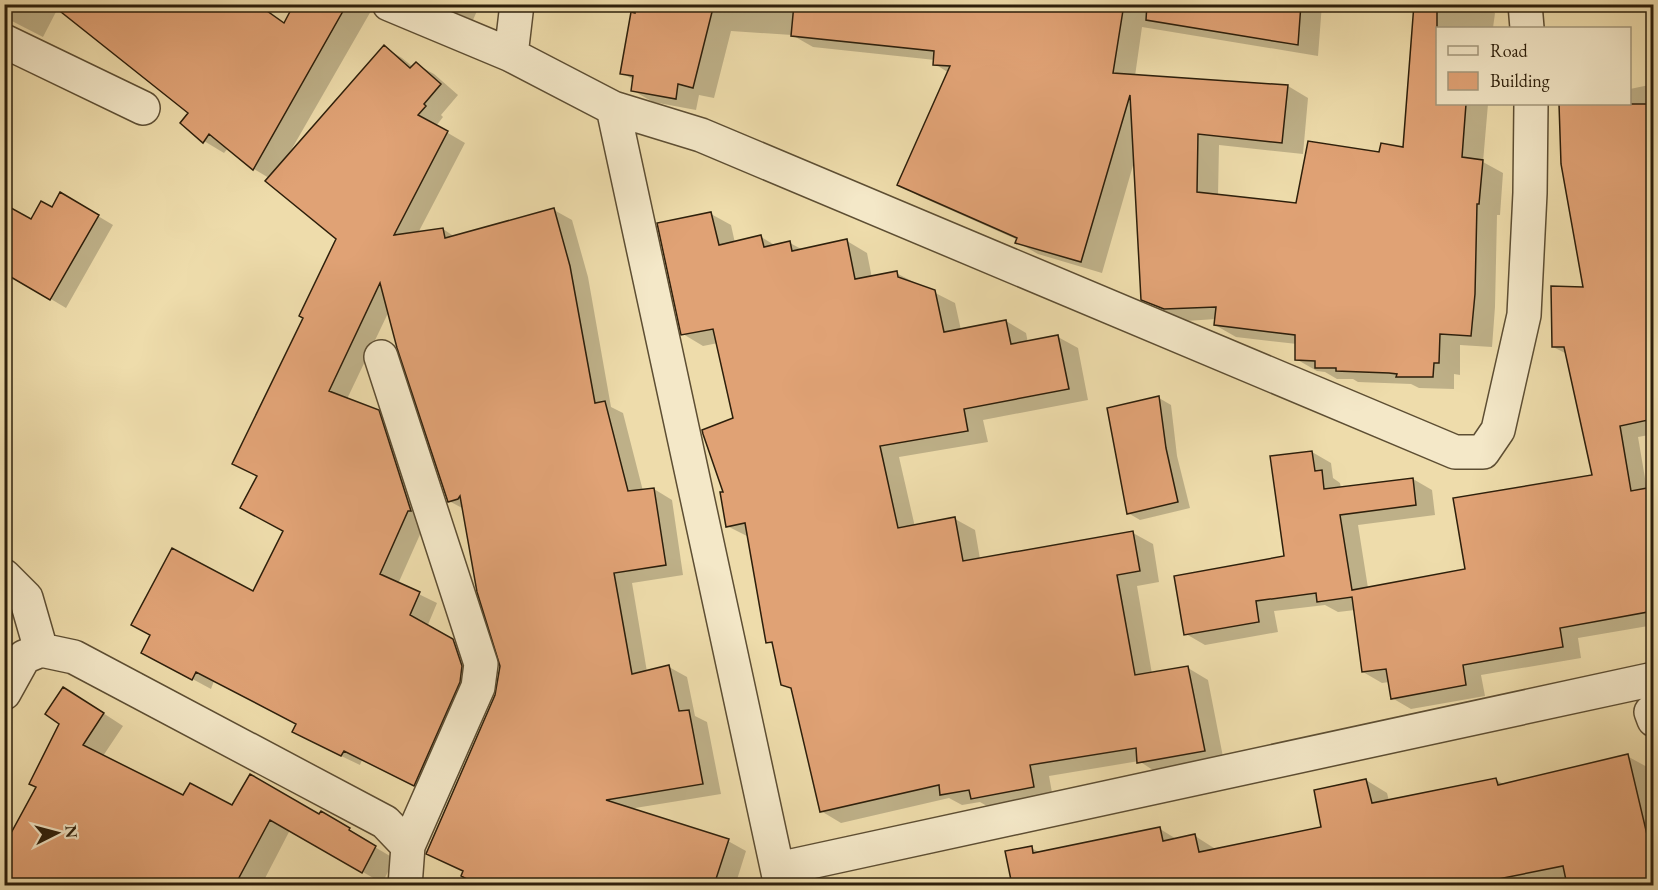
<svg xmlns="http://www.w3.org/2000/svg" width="1658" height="890" viewBox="0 0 1658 890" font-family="'EB Garamond',serif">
  <rect width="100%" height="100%" fill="#eedcab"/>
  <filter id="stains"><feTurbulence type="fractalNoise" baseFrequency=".00333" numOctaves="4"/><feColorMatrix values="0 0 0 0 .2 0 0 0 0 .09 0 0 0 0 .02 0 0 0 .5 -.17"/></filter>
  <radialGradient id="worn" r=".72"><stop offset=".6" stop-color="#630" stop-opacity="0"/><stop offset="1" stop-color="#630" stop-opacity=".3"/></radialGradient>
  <path fill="#0003" d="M4,4H259L285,23L296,4H375L290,152L384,47L402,58L413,67L416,64L434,74L458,95L441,115L443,117L436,126L465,143L418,233L443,229L455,237L554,210L572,220L588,277L611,407L623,413L643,491L654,489L672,500L683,575L632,583L647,672L669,667L687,677L695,716L707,722L721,794L629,809L728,841L746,851L735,886H480L463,876L465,872L428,853L497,695L500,659L464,509L449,501L389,311L347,399L378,411L396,422L426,521L398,584L437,603L427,627L471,651L432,795L362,760L360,765L312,742L294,732L298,724L214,681L211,689L161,662L253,593L285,531L258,477L234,464L305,317L338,239L269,178L254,169L228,148L224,153L204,141L190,113L58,8L43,37L4,17Z
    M437,4H480L473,20Z
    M634,4H1322L1318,56L1142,27L1135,76L1288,86L1308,98L1303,154L1219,145L1218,196L1297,205L1380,154L1405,148L1416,4H1480L1495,13L1493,28H1438V104H1488L1483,162L1503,173L1500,215H1497L1495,307L1492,347L1460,345V375L1454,374V389L1419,388L1411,384L1358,382L1353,379H1337L1325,372L1317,371L1296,359L1297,344L1236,337L1215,325L1216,319L1186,321L1164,311L1142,299L1134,162L1102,273L1038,254L1017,242L1018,240L919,196L899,184L949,73L935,64V60L813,47L792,35L731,31L714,98L699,95L696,110L653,102L632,90L634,80L622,73Z
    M1654,84V434L1638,437L1647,490L1654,489V625L1578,638L1581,658L1481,675L1485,696L1411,709L1392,698L1389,682L1382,683L1363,672L1355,610L1338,612L1325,605L1274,611L1278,632L1205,645L1186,634L1286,558L1312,452L1331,463L1333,478L1340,483L1341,488L1413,479L1432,490L1435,515L1358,525L1368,588L1467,570L1594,477L1567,354L1553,347L1585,288L1563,164L1560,104H1630V89Z
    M61,194L113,225L66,308L4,271L32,221L53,209Z
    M711,214L731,225L735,243L761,237L776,246L790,243L803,250L847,241L867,253L872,278L896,273L955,303L961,330L1006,321L1026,333L1028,343L1058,337L1078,348L1088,400L983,420L988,442L899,457L915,527L955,519L975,530L980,559L1133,533L1153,544L1159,582L1137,586L1152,674L1188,668L1208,680L1224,762L1159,774L1139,761L1049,776L1053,798L992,809L980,802L962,805L949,798L841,823L821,811L792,689L783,684L774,645L768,642L749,537L727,526L725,493L735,419L718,343L703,346L683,334Z
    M1159,398L1171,405L1177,456L1190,508L1140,520L1128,513Z
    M83,700L123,726L103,756L184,797L232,807L320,816L321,813L369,841L368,843L395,859L382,883L290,830L261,886H4V849Z
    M1627,756L1649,768L1654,788V886H1004L1013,884L1031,848L1041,853L1160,829L1178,840L1195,836L1217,850L1323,829L1366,780L1387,793L1389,801L1496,780L1505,785Z"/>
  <path fill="#e0a275" stroke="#2d1f0b" stroke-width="1.5" d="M51,4H257L284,23L294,4H347L253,170L209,134L203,143L180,123L188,113Z
    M636,4H714L693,88L678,84L676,99L631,91L633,76L620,74L631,12L635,13Z
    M794,4H1124L1113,73L1288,85L1282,143L1198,134L1197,192L1296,203L1308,141L1379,152L1381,143L1403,147L1414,4H1437V104H1466L1462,157L1483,160L1479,204H1477L1475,294L1471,336L1440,334L1439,363H1434L1433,377H1396L1397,374L1389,373L1336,371V368H1315V361L1295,360V335L1214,325L1216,307L1164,309L1141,300L1130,95L1081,262L1015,243L1017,238L897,185L950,66L933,65L934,51L791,36Z
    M1147,4H1301L1298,45L1146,20Z
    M384,45L410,68L416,62L441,84L424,104L426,106L418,115L448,131L394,235L443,228L445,238L554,208L570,266L595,403L605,401L628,491L654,488L666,565L614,573L632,674L669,665L679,711L689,710L703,784L606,800L729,839L714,885H478L461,876L463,871L426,854L495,695L500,666L477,592L460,496L458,499L448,502L397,348L380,283L329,391L379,410L411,511H408L380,574L420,592L410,615L453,639L462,666L460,682L414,786L344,751L341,756L292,732L296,724L196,672L192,680L141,653L150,635L131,625L172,548L253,591L283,531L240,508L257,476L232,464L303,318L299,316L336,239L265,181Z
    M1559,104H1653V419L1620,426L1631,491L1653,487V611L1560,628L1563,647L1463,665L1466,685L1391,699L1386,669L1362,672L1352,597L1317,602L1316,593L1256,601L1259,622L1184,635L1174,576L1284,556L1270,456L1312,451L1315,471L1322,470L1324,489L1413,478L1416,505L1340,515L1352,590L1465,569L1453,498L1592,475L1564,347H1552L1551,286L1583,287L1561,164Z
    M60,192L99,215L50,300L4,273V204L31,219L41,201L52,207Z
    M711,212L719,245L761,235L764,247L790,241L792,251L847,239L855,279L897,271L898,277L935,290L944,332L1006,320L1011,344L1058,335L1069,389L964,409L968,431L880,446L898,528L955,517L963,561L1133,531L1140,571L1117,575L1135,675L1188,666L1205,751L1137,763L1136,748L1030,765L1034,787L971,799L969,790L940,795L939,785L820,812L791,688L781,685L772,642L766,643L745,523L726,527L720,492H723L703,434L702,430L733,418L713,329L681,335L657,223Z
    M1159,396L1166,448L1178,502L1127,514L1107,408Z
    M63,687L104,713L83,745L183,795L190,783L232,805L250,774L319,814L321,811L350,828L349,830L376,846L362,873L270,820L235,885H4V846L36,787L29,784L59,724L45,714Z
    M1628,754L1653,860V885H1567L1563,866L1468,885H1012L1005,851L1032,846L1033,853L1160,827L1163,841L1195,834L1199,852L1321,827L1314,790L1366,779L1372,803L1496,778L1498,785Z"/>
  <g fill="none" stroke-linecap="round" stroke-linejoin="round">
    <defs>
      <path id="minor" d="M389,4L511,55L613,108L701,135L1455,452H1483L1498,430L1524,315L1530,193L1531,104
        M1525,4L1527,28
        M4,41L143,108
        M511,55L517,4
        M613,108L781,886
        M381,357L481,664L478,687L408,846
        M4,576L26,598L41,650
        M4,693L24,657L41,650L74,657L385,822L408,846L405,886
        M1651,712L1654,720
        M778,869L1654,679"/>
    </defs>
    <use href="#minor" stroke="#5d4e33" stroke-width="36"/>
    <use href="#minor" stroke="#f4e8c8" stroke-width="33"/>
  </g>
  <rect width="1658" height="890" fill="none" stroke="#eedcab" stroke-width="24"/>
  <rect x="6" y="6" width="1646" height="878" fill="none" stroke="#2d1f0b" stroke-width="3"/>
  <rect x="12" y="12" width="1634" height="866" fill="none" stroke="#2d1f0b" stroke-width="1.5"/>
  <rect x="1436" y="27" width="195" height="78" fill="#f4e8c8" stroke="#a4987c" stroke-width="1.5"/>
  <rect x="1448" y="46" width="30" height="9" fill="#f4e8c8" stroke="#a4987c" stroke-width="1.5"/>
  <text x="1490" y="57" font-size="18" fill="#2d1f0b">Road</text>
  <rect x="1448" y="72" width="30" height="18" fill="#e0a275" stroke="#a4987c" stroke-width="1.5"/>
  <text x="1490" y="87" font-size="18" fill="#2d1f0b">Building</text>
  <g transform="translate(57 833) rotate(84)" stroke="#f4e8c8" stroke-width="4.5" paint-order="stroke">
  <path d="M0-4.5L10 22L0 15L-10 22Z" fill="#2d1f0b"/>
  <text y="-9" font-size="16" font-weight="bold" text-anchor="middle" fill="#2d1f0b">N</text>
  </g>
  <rect width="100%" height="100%" filter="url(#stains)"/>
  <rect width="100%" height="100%" fill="url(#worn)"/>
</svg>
